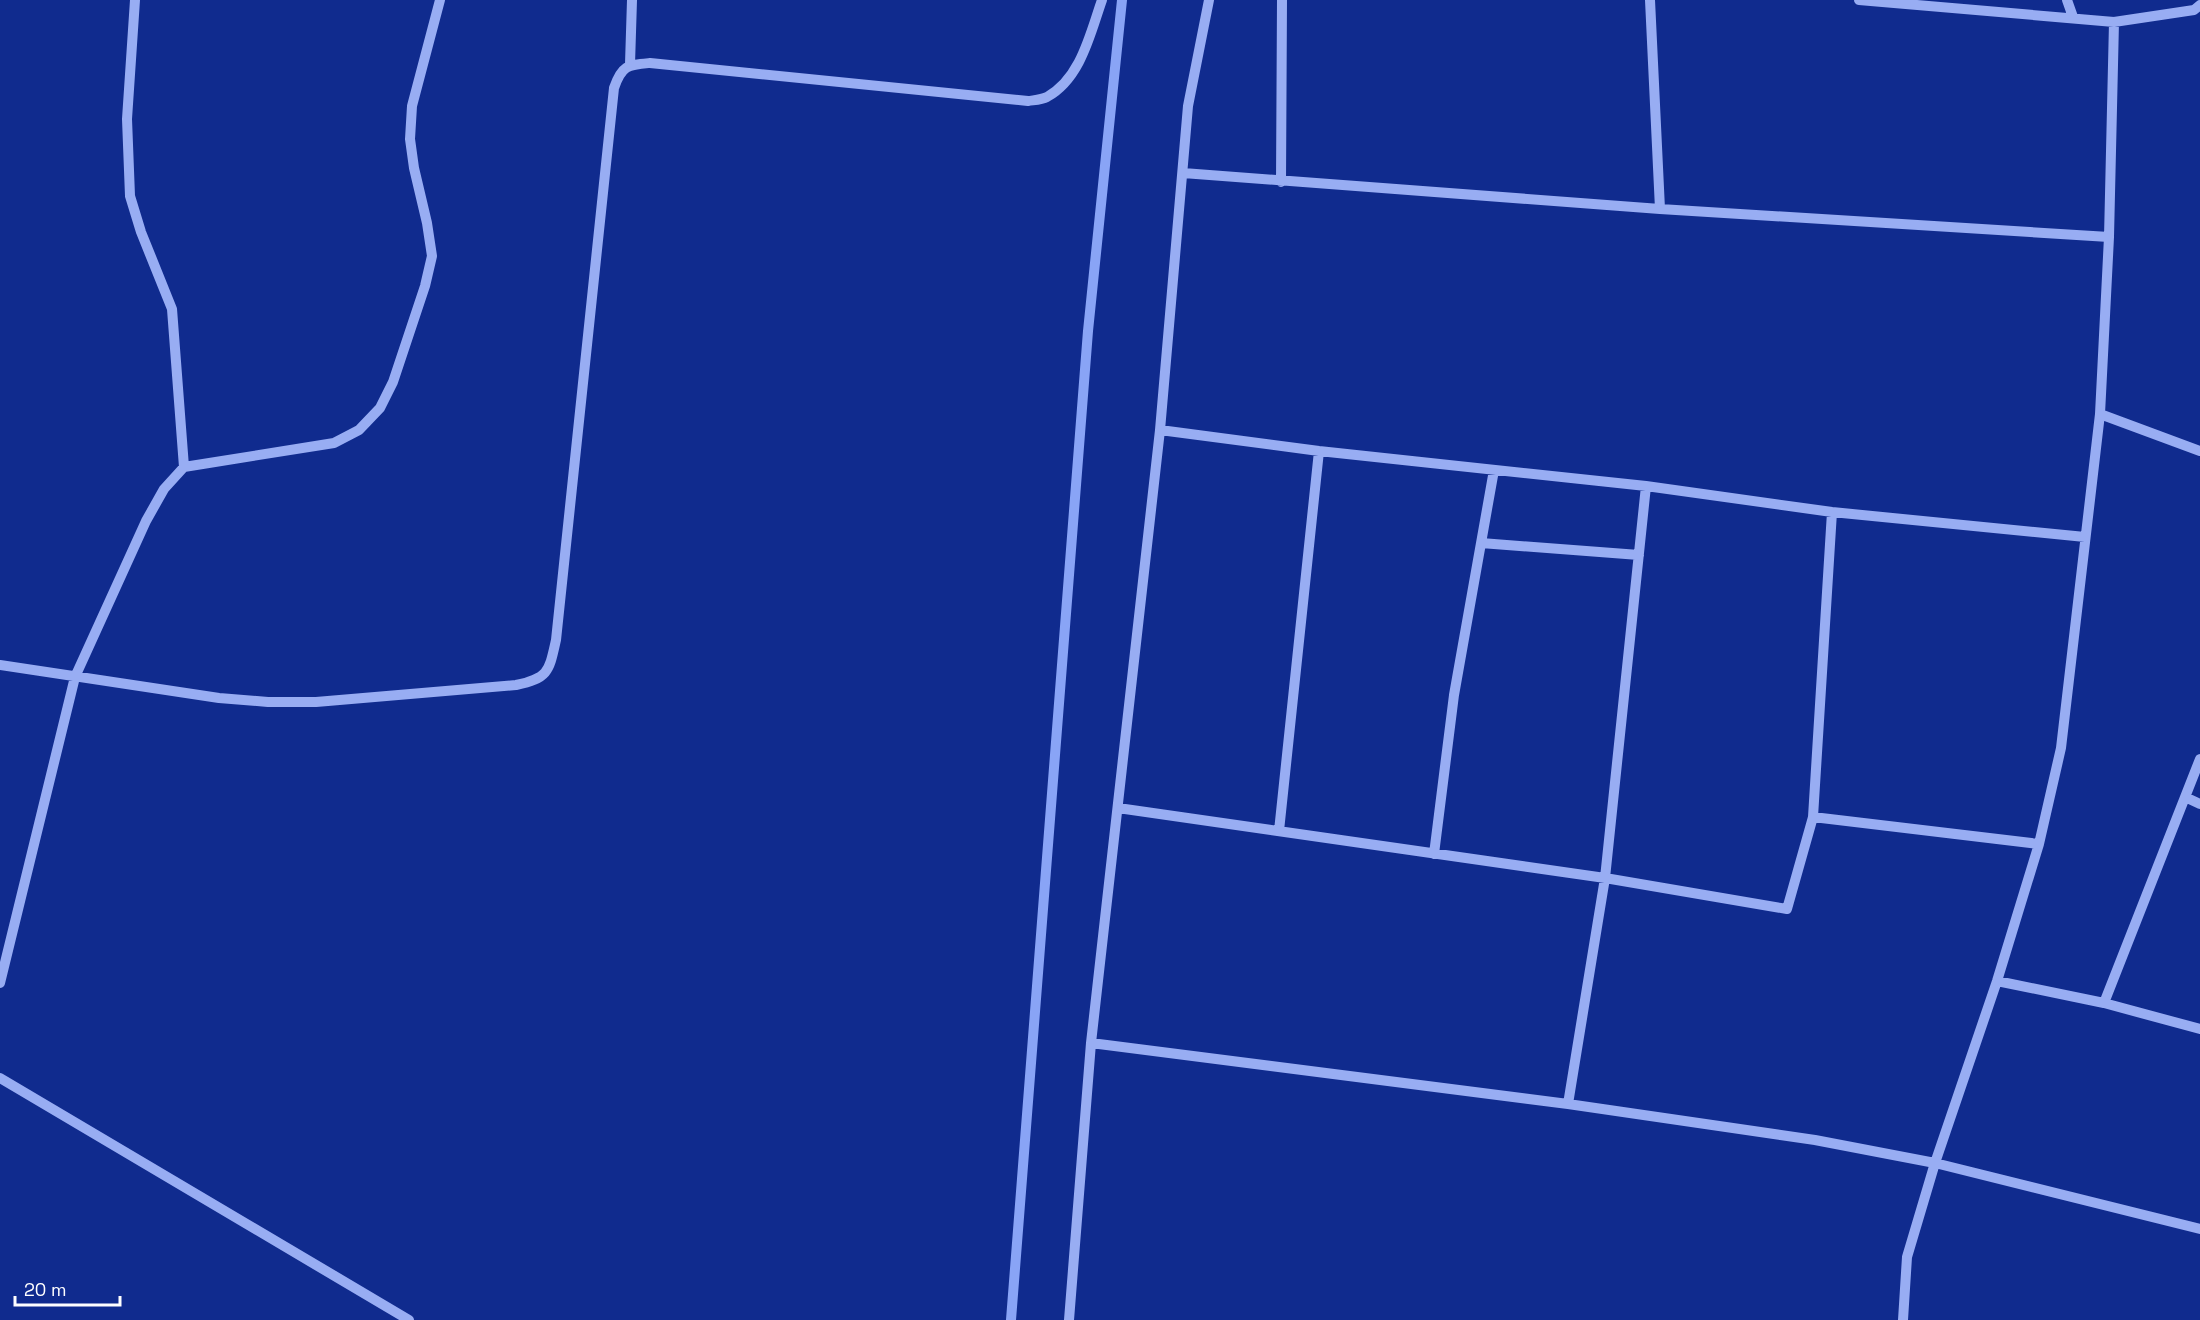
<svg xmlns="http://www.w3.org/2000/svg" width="2200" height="1320" viewBox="0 0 2200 1320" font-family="'Space Grotesk',sans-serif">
  <rect width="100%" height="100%" fill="#102b8e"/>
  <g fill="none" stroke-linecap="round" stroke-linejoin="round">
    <path stroke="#89a4f6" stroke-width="10" d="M1011,1320L1088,331L1122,0"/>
    <path stroke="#98adf3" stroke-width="10" d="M135,0L127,119L130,196L141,232L172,309L184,467
      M1650,0L1660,209
      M1859,0L2114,22L2194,10L2200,5
      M2067,0L2073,17
      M630,64L632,0
      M1183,173L1660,209L2109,237
      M1281,182L1282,0
      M2100,414L2200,451
      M1160,430L1319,451L1646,486L1832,512L2085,537
      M1481,543L1639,555
      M0,665L219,698L268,702H316L516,685C549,678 549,671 556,640L614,88C622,65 628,65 650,63L1028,101C1034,100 1041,100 1047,97C1081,78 1090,34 1102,0
      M2185,797L2200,804
      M1118,808L1605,878L1787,909L1813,817L1832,512
      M1813,817L2039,844
      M1279,831L1319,451
      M1434,854L1454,695L1494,470
      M1997,981L2104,1003L2200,1029
      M0,983L75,677L146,521L164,489L184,467L334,443L359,430L380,408L393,382L425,286L432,256L427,223L414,168L410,139L412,106L440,0
      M2104,1003L2200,759
      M1091,1043L1568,1104L1815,1140L1935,1163L2200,1229
      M0,1078L409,1320
      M1568,1104L1605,878L1646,486
      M1069,1320L1091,1043L1160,430L1188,106L1209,0
      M1903,1320L1907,1257L1935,1163L1997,981L2039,844L2061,748L2100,414L2109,237L2114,22"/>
  </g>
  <path d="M15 1296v9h105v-9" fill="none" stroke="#ffffff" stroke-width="3"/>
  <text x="24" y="1296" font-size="18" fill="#ffffff" stroke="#102b8e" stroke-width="4.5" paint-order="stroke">20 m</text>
</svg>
